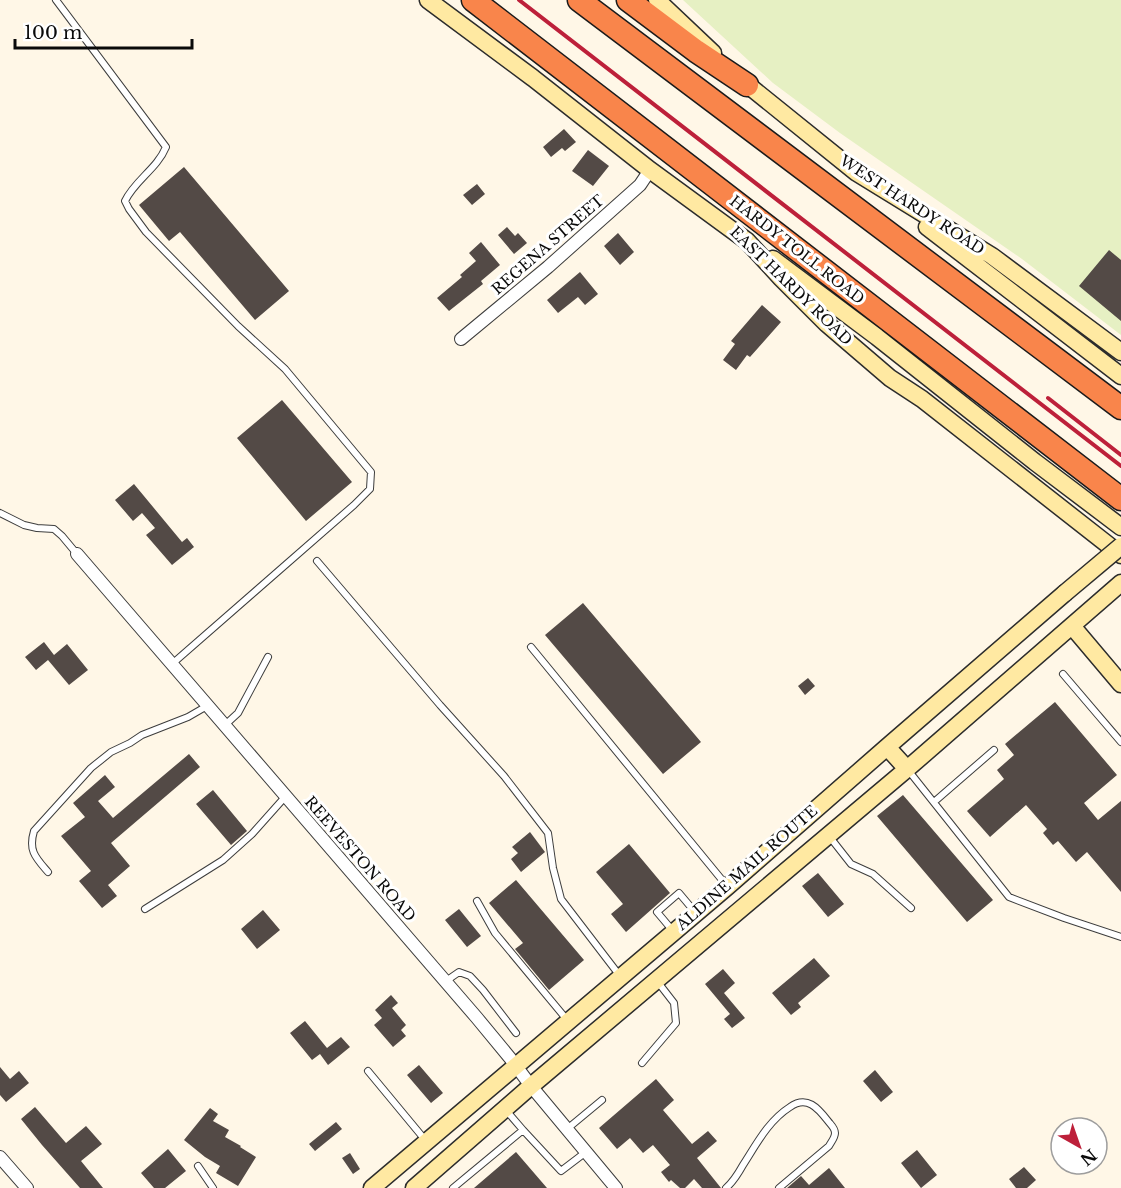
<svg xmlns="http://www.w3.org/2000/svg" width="1121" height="1188" viewBox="0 0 1121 1188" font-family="'Libre Baskerville',serif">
  <rect width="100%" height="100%" fill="#fff7e7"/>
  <path fill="#e6f0c3" d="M683,0H1121V335L1022,259L840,133L773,83Z"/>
  <path fill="#534a46" d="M564,129L576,142L565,151L562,148L551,157L543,147Z
    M588,150L609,166L593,186L572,171Z
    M184,167L289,291L255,320L180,232L169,241L139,205Z
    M477,184L485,194L472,205L463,195Z
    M507,227L515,236L518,233L527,243L514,254L498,235Z
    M618,233L634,252L620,265L604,246Z
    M481,242L500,265L481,281L483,284L449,311L437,298L462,277L460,275L476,261L469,253Z
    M1109,250L1121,260V321L1079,286Z
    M580,272L598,294L585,305L578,297L558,313L547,300Z
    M762,305L781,322L750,357L747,355L736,370L723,360L735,344L731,341Z
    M282,400L352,482L306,521L237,438Z
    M134,484L182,542L187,538L194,547L172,565L146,535L155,528L142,513L133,521L115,500Z
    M583,603L701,742L663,774L545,635Z
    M44,642L54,655L67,644L88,670L69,685L48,660L36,670L25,657Z
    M808,678L815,686L805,695L798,686Z
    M1055,702L1117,775L1084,803L1098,820L1121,801V892L1087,852L1076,862L1058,841L1053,845L1043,833L1047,829L1026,805L990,837L967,811L1004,779L997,770L1014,755L1005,744Z
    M189,754L200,767L111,843L130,866L108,885L117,896L102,908L79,881L91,871L61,836L85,817L73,803L105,775L115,787L98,801L113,818Z
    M213,790L247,831L231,845L196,804Z
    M903,795L993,900L967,922L877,816Z
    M530,832L545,852L521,872L511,859L518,853L512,847Z
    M629,844L670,893L626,932L611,914L623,904L596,872Z
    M818,873L844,904L828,917L802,886Z
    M516,880L584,960L549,990L515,949L523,943L489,903Z
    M459,909L481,936L467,947L445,920Z
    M263,910L280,930L257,949L241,929Z
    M814,958L830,976L798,1003L801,1007L791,1015L772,993Z
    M723,969L735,983L724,993L745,1018L732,1028L724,1019L730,1014L705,984Z
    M391,995L398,1003L392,1008L406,1025L401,1030L406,1036L393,1047L374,1025L382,1018L375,1010Z
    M305,1021L327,1048L341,1037L350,1047L328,1065L320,1054L312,1060L290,1033Z
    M419,1065L443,1093L431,1103L407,1075Z
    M0,1067L10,1079L19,1071L29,1083L6,1102L0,1095Z
    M875,1070L893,1092L881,1102L863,1081Z
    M656,1079L674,1100L663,1110L692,1144L708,1131L717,1141L697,1158L721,1188H702L694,1179L685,1188H680L671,1180L669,1182L661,1172L670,1165L653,1145L643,1153L630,1138L617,1149L599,1128Z
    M35,1107L66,1143L86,1126L102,1144L81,1161L103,1188H80L42,1145L21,1119Z
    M210,1108L218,1114L213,1121L229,1130L225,1137L241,1146L240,1147L256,1157L238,1186L216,1173L220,1166L205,1157L184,1140Z
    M336,1122L342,1129L315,1151L309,1144Z
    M168,1149L186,1171L165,1188H154L141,1173Z
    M917,1150L937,1175L921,1188L901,1163Z
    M516,1152L547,1188H474Z
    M350,1153L360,1169L353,1174L342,1158Z
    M1024,1167L1036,1180L1027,1188H1016L1009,1179Z
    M829,1168L845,1188H787L801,1176L809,1185Z"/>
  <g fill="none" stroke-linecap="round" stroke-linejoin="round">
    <defs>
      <path id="lane" d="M56,0L166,147C157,169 135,180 125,201L129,209L146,232L238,326L285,369L371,472L370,489L354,505L172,664
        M0,513L24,525L37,528L54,529L62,536L77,554
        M317,561L440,705L504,776L548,833L553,868L561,899L620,976
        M531,647L727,886
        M1063,674L1121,742
        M225,725L238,713L268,657
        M908,770L1009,897L1064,918L1121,937
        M934,802L994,750
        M829,836L851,864L873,874L911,908
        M48,872C36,858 28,851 34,831L91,768L111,752L130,743L142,735L188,717L207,706
        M477,901L495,933L568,1021
        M145,909L223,860L252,834L285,797
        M673,931L657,912L679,893L695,912
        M446,981L459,972L470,976L483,990L516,1033
        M642,1063L676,1023L674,1003L657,981
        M368,1071L426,1141
        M505,1109L523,1130
        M567,1129L602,1100
        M198,1166L213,1188
        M453,1188L523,1130L561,1171L586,1152
        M726,1188C733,1182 738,1174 743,1165C756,1145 768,1121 790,1107C807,1095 818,1108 828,1121C831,1125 835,1128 835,1133C835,1138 831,1142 829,1146L779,1188"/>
      <path id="street" d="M461,339L548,267L640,185L650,170
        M77,554L477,1018L510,1058L531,1086L616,1188
        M0,1157L27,1188"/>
      <path id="secondary" d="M428,0L533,78L650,170L747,241L781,278L827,324L890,378L922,399L1121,555
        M657,0L713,53
        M738,77L857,173L992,256L1121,352
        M927,227L1121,376
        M773,259L877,337L1035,462L1121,527
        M1072,626L1121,684
        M887,747L907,769
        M372,1188L727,887L887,747L1065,593
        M414,1188L531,1086L907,769L1121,583"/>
      <path id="highway" d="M473,0L1121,499
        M579,0L1121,408
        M628,0L696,51L747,85"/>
    </defs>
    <use href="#lane" stroke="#3d3d3d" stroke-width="8"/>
    <use href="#street" stroke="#3d3d3d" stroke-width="14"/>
    <use href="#secondary" stroke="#2c2c2c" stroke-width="19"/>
    <use href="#highway" stroke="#1b1b1b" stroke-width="25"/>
    <use href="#lane" stroke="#fff" stroke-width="6"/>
    <use href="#street" stroke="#fff" stroke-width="12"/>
    <use href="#secondary" stroke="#ffe9a2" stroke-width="16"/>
    <use href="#highway" stroke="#f9854b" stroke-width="22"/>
    <path stroke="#bd203a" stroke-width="4" d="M519,0L1121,466
      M1048,398L1121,455"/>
    <defs>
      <path id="secondary-bridge" d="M1065,593L1121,546"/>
    </defs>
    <use href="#secondary-bridge" stroke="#2c2c2c" stroke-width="19" stroke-linecap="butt"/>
    <use href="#secondary-bridge" stroke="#ffe9a2" stroke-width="16"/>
  </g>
  <g text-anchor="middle" stroke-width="6" stroke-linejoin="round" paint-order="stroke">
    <g font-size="15" fill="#0a0a0a" stroke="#fff">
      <text transform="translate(912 205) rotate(33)" y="5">WEST HARDY ROAD</text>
      <text transform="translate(548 245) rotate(-41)" y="5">REGENA STREET</text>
      <text transform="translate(797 250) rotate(38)" y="5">HARDY TOLL ROAD</text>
      <text transform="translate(791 286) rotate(44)" y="5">EAST HARDY ROAD</text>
      <text transform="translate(360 859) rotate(49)" y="5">REEVESTON ROAD</text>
      <text transform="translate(747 868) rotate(-41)" y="5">ALDINE MAIL ROUTE</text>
    </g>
  </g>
  <g transform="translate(1079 1146) rotate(140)"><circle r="28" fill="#ffffff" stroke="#9d9d9d" stroke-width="1.5"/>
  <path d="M0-4.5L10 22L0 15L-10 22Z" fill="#bd203a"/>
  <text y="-9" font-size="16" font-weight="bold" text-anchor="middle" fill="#0a0a0a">N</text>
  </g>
  <path d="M15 39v9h177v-9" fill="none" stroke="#0a0a0a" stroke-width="3"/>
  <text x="24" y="39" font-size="18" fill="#0a0a0a" stroke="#ffffff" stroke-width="4.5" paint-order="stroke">100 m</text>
</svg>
